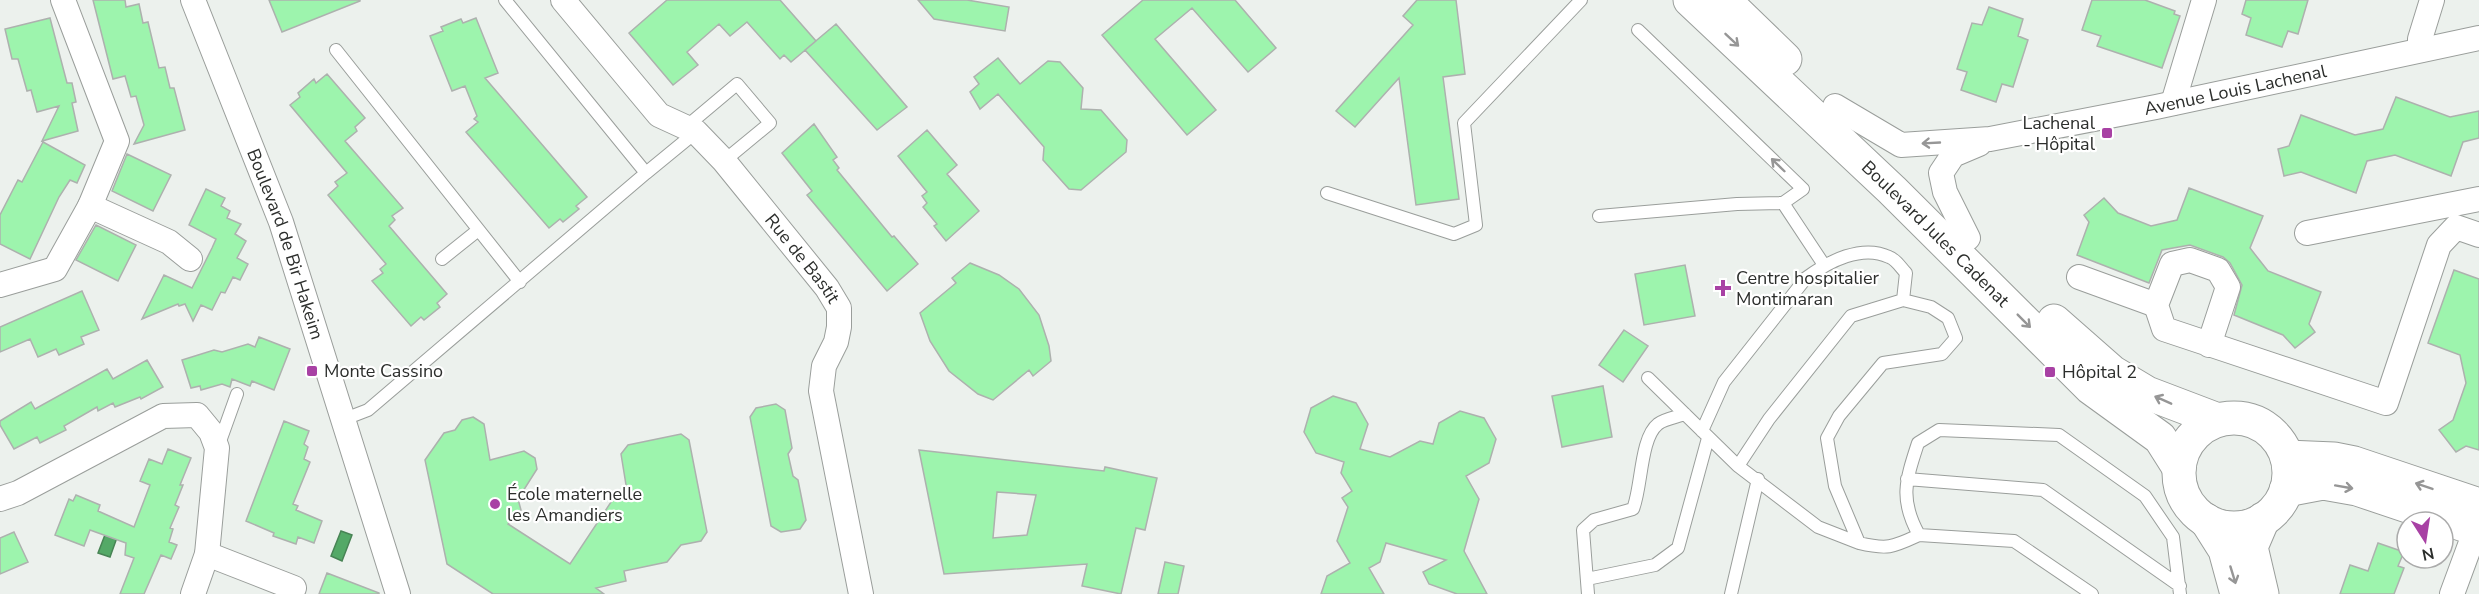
<svg xmlns="http://www.w3.org/2000/svg" width="2479" height="594" viewBox="0 0 2479 594" font-family="'Nunito Sans',sans-serif">
  <rect width="100%" height="100%" fill="#ecf1ed"/>
  <path fill="#54a967" stroke="#488455" stroke-width="1.5" d="M108,527L119,532L110,557L98,553Z
    M341,531L352,535L342,561L331,556Z"/>
  <path fill="#9df4ad" stroke="#adb1ae" stroke-width="1.5" fill-rule="evenodd" d="M93,0H125L126,7L139,4L143,23L148,22L159,68L165,67L170,88H174L185,130L134,144L144,125L136,96L131,97L125,76L113,79Z
    M269,0H360V1L282,32Z
    M667,0H780L816,41L791,62L784,55L780,59L747,22L730,36L719,24L687,52L698,65L673,85L629,33Z
    M918,0H967L1009,7L1005,31L934,19Z
    M1143,0H1235L1276,48L1248,72L1192,8L1155,39L1216,110L1187,135L1102,35Z
    M1417,0H1456L1465,74L1443,77L1459,199L1416,205L1399,78L1355,127L1336,111L1413,25L1403,16Z
    M2092,0H2145L2175,11L2174,14L2180,16L2162,68L2097,46L2101,36L2082,30Z
    M2246,0H2308L2298,34L2288,31L2282,47L2246,35L2251,18L2242,14Z
    M1989,7L2023,19L2018,36L2028,40L2013,87L2002,84L1996,102L1961,90L1967,72L1957,69L1972,23L1982,25Z
    M50,18L67,83H72L76,102L72,103L78,131L42,141L59,106L37,112L31,90L27,91L18,59H12L5,29Z
    M476,18L498,73L485,78L587,197L576,206L579,209L563,222L560,219L549,228L466,132L478,122L474,119L477,116L465,86L452,91L430,36L443,31L441,27L461,19L463,23Z
    M836,24L907,107L877,130L805,50Z
    M998,58L1020,84L1048,61L1060,62L1083,88L1081,109L1101,110L1127,140L1126,152L1081,190L1069,189L1043,160L1044,147L998,94L980,109L970,92L979,84L974,77Z
    M327,74L365,118L355,127L357,131L345,141L403,208L392,216L395,220L389,226L447,294L437,303L440,307L424,320L421,317L411,326L372,281L383,273L380,269L386,264L328,195L338,186L335,182L347,173L290,105L300,97L298,93L314,79L316,83Z
    M2396,97L2450,117L2479,111V138L2463,142L2451,176L2395,155L2367,161L2356,193L2301,172L2284,176L2278,149L2289,146L2301,115L2355,135L2383,129Z
    M814,124L837,157L833,160L839,168L837,170L892,237L894,236L918,264L887,291L807,195L812,191L782,153Z
    M927,130L957,165L947,174L979,211L946,241L934,226L937,224L923,207L927,203L922,196L927,192L898,156Z
    M43,142L85,165L77,183L70,180L59,197L30,259L0,244V215L18,180L22,182Z
    M127,154L171,175L153,211L112,191Z
    M2189,188L2263,216L2250,248L2257,257L2268,271L2321,292L2309,324L2315,332L2295,348L2283,335L2234,315L2242,285L2230,263L2223,257L2190,245L2162,250L2149,283L2077,255L2089,222L2084,215L2104,198L2118,213L2151,226L2177,220Z
    M206,189L225,198L221,206L230,211L227,218L241,224L235,234L246,241L237,258L248,264L240,280L233,277L225,293L221,292L212,310L201,305L193,321L185,304L179,306L178,304L142,319L164,275L192,288L212,248L216,239L189,225Z
    M96,225L136,245L118,281L76,260Z
    M970,263L999,275L1019,289L1039,315L1049,346L1051,361L1033,376L1029,370L993,400L978,394L949,371L930,341L920,313L956,283L952,278Z
    M1685,265L1695,316L1644,325L1635,274Z
    M2454,270L2479,279V450L2466,446L2456,452L2439,430L2453,420L2466,383L2460,355L2428,343Z
    M82,291L99,330L81,337L84,344L59,355L56,349L38,357L30,339L0,352V327Z
    M1624,330L1648,346L1623,382L1599,365Z
    M259,337L290,349L274,390L252,381L250,386L232,379L230,387L222,384L201,390L200,386L191,388L182,360L214,350L222,352L248,344L255,347Z
    M147,360L163,387L141,399L140,397L115,407L113,403L98,411L97,407L64,426L66,430L40,443L37,437L14,449L0,425V421L31,402L35,409L107,369L113,379Z
    M1603,386L1612,437L1562,447L1552,396Z
    M1333,396L1356,403L1368,424L1360,449L1390,457L1420,441L1433,444L1439,423L1460,411L1484,418L1496,439L1489,463L1466,476L1479,499L1464,551L1487,594H1457L1429,584L1423,572L1446,560L1386,543L1380,562L1369,568L1384,594H1321L1327,576L1350,563L1337,541L1348,507L1342,498L1352,491L1341,473L1344,462L1316,453L1304,432L1311,408Z
    M776,404L785,410L792,448L788,454L793,476L798,480L806,520L800,529L781,532L771,526L750,417L756,408Z
    M473,417L484,424L490,460L524,451L535,458L537,469L518,499L521,510L508,524L570,564L617,493L627,491L621,454L628,445L681,434L689,440L707,532L701,541L681,545L667,562L624,571L626,581L596,588L604,594H493L447,564L425,460L444,433L455,430L462,420Z
    M284,421L309,431L304,444L308,447L304,459L310,462L293,504L298,506L296,510L322,521L314,543L298,537L296,544L273,536L274,533L246,521Z
    M168,449L191,458L180,485H183L175,505L179,507L170,528L173,529L169,542L177,545L171,559L161,555L144,594H120L134,558L125,555L126,543L90,530L84,546L55,535L69,499L73,501L76,495L100,505L98,511L134,527L150,485L140,481L149,459L162,464Z
    M919,450L1104,471L1105,467L1157,478L1145,530L1136,528L1121,594L1082,586L1087,564L944,574ZM997,492L1036,495L1027,535L993,538Z
    M14,532L28,562L0,574V538Z
    M2378,543L2404,552L2398,566L2404,568L2394,594H2340L2350,565L2368,571Z
    M1165,562L1184,566L1178,594H1158Z
    M327,573L379,593V594H319Z"/>
  <g fill="none" stroke-linecap="round" stroke-linejoin="round">
    <defs>
      <path id="lane" d="M336,50L520,282
        M687,126L737,84L770,123L724,161
        M646,173L696,132
        M1327,193L1454,234L1476,225L1464,123L1581,0
        M1783,203L1824,265
        M1599,216L1737,204L1783,203L1803,189L1638,30
        M442,259L477,231
        M1648,378L1738,466L1818,527L1859,543
        M342,420L368,410L646,173L505,0
        M1702,431L1724,382L1806,278C1829,261 1862,244 1889,257C1896,259 1901,268 1906,273L1903,300
        M218,447L237,394
        M1738,466L1769,419L1851,316L1903,300L1931,307L1948,318L1956,338L1942,354L1883,363L1839,416L1827,438L1835,486L1859,543C1888,550 1893,547 1919,535
        M1907,479L2043,490L2180,586
        M1587,579L1655,565L1678,548L1708,438
        M1588,594L1583,530L1594,520L1633,509C1642,487 1640,438 1658,424C1664,419 1677,417 1685,414
        M1731,594L1758,479
        M2092,594L2014,541L1919,535C1899,499 1906,480 1918,443L1939,430L2059,435L2145,496L2173,537L2180,594"/>
      <g id="street">
        <path id="s1" d="M193,0L281,222L398,594"/>
        <path id="s2" d="M563,0L659,115L696,132L724,161L827,288L839,308V327L836,342L824,366L821,391L861,594"/>
        <path d="M2420,50V39L2432,0"/>
        <path d="M2173,103L2204,0"/>
        <path id="s3" d="M1835,106L1901,145L1990,139L2156,107L2479,38"/>
        <path d="M90,206L169,242L190,259"/>
        <path d="M2307,233L2479,199"/>
        <path d="M1968,238L1945,192L1941,173L1953,155L1979,144"/>
        <path d="M2079,277L2156,305"/>
        <path d="M0,285L55,269L90,206L117,141L63,0"/>
        <path d="M2209,345L2228,287L2218,270L2190,260L2172,264L2156,305L2164,329L2386,403L2439,245L2456,227L2479,235"/>
        <path d="M0,499L18,493L163,416L197,415L211,432L217,448L207,554L193,594"/>
        <path d="M207,554L294,588"/>
        <path d="M2452,594L2476,529"/>
      </g>
      <g id="secondary">
        <path id="s4" d="M1690,0L1892,190L2091,388L2160,438L2179,468"/>
        <path d="M1724,0L1785,59"/>
        <path d="M2054,321L2112,372L2147,393L2218,420"/>
        <circle cx="2234" cy="473" r="55"/>
        <path d="M2287,457L2334,459L2354,463L2479,505"/>
        <path d="M2286,490L2323,483L2357,489L2479,530"/>
        <path d="M2206,520L2225,550L2237,594"/>
        <path d="M2262,594L2251,547L2263,519"/>
      </g>
    </defs>
    <use href="#lane" stroke="#9a9e9b" stroke-width="14"/>
    <use href="#street" stroke="#9a9e9b" stroke-width="26"/>
    <use href="#secondary" stroke="#9a9e9b" stroke-width="35"/>
    <use href="#lane" stroke="#fff" stroke-width="12"/>
    <use href="#street" stroke="#fff" stroke-width="24"/>
    <use href="#secondary" stroke="#fff" stroke-width="33"/>
  </g>
  <defs><path id="oneway-shaft" d="M-6 0H5M1.5-3L5.5 0L1.5 3" fill="none" stroke-width="1.6" stroke-linecap="round" stroke-linejoin="round" transform="scale(1.5)"/></defs>
  <g stroke="#969696">
    <use href="#oneway-shaft" transform="translate(1732 40) rotate(43)"/>
    <use href="#oneway-shaft" transform="translate(1931 143) rotate(177)"/>
    <use href="#oneway-shaft" transform="translate(1778 165) rotate(-136)"/>
    <use href="#oneway-shaft" transform="translate(2024 321) rotate(45)"/>
    <use href="#oneway-shaft" transform="translate(2163 400) rotate(-156)"/>
    <use href="#oneway-shaft" transform="translate(2424 486) rotate(-161)"/>
    <use href="#oneway-shaft" transform="translate(2344 487) rotate(10)"/>
    <use href="#oneway-shaft" transform="translate(2233 575) rotate(73)"/>
  </g>
  <g fill="#a841a4" stroke="#fff" stroke-width="2">
    <rect x="2101" y="127" width="12" height="12" rx="3"/>
    <path d="M1720 279h6v6h6v6h-6v6h-6v-6h-6v-6h6z"/>
    <rect x="306" y="365" width="12" height="12" rx="3"/>
    <rect x="2044" y="366" width="12" height="12" rx="3"/>
    <circle cx="495" cy="504" r="6"/>
  </g>
  <g text-anchor="middle" stroke-width="4.5" stroke-linejoin="round" paint-order="stroke">
    <g font-size="18" fill="#2c2e2c" stroke="#fff">
      <text dy="6" stroke="none"><textPath href="#s3" startOffset="416">Avenue Louis Lachenal</textPath></text>
      <text dy="6" stroke="none"><textPath href="#s4" startOffset="339">Boulevard Jules Cadenat</textPath></text>
      <text dy="6" stroke="none"><textPath href="#s1" startOffset="261">Boulevard de Bir Hakeim</textPath></text>
      <text dy="6" stroke="none"><textPath href="#s2" startOffset="356">Rue de Bastit</textPath></text>
    </g>
    <g font-size="18" fill="#2c2e2c" stroke="#fff" text-anchor="start">
      <text x="2095" y="129" text-anchor="end">Lachenal<tspan x="2095" dy="21">- Hôpital</tspan></text>
      <text x="1736" y="284">Centre hospitalier<tspan x="1736" dy="21">Montimaran</tspan></text>
      <text x="324" y="377">Monte Cassino</text>
      <text x="2062" y="378">Hôpital 2</text>
      <text x="507" y="500">École maternelle<tspan x="507" dy="21">les Amandiers</tspan></text>
    </g>
  </g>
  <g transform="translate(2425 540) rotate(168)"><circle r="28" fill="#ffffff" stroke="#ababab" stroke-width="1.5"/>
  <path d="M0-4.5L10 22L0 15L-10 22Z" fill="#a841a4"/>
  <text y="-9" font-size="16" font-weight="bold" text-anchor="middle" fill="#2c2e2c">N</text>
  </g>
</svg>
